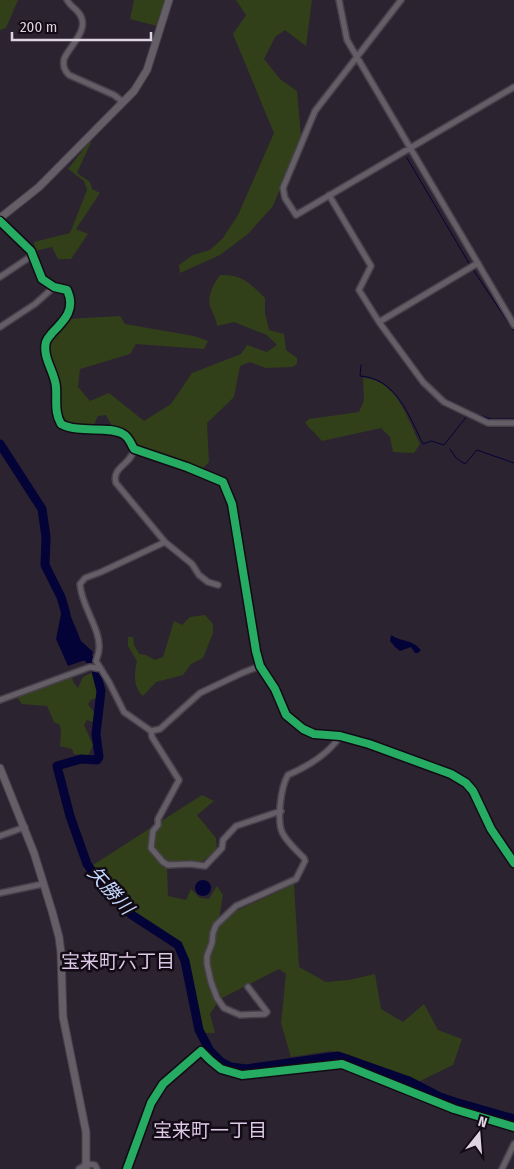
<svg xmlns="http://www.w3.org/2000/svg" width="514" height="1169" font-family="'Fira Sans Condensed','Noto Sans JP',sans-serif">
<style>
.green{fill:#314018}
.water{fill:#040337}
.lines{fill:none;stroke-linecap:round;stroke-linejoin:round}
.stream{stroke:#040337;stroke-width:1}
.river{stroke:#040337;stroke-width:9}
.street-casing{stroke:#48404b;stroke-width:8}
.secondary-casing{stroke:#48404b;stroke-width:9}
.street{stroke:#645e67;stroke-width:5}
.secondary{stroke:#645e67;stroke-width:7}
.cycleway-casing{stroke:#120b15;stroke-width:11}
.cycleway{stroke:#26ab63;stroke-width:8}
.labels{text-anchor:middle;stroke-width:5;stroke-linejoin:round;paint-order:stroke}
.water-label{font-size:19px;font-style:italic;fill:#c4d8fd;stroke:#120b15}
.neighbourhood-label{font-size:19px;fill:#ddc8e6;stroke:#120b15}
</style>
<rect width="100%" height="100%" fill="#2c2330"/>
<path class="green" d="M0 0H18L6 28 0 30Z
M134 0H167L157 26 130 19Z
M236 0H312L306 46 285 30 275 37 264 59 280 79 297 91 301 137 273 206 248 234 220 255 180 273 179 265 193 255 210 250 223 238 238 215 274 133 233 34 246 15Z
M90 141 91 142 77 173 90 182 92 189 100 193 76 229 88 234 71 259H58L52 247 35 251 34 242 70 233 87 190 84 181 68 169Z
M220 275C244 275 248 282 265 298V313L269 330 284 334 286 350 297 358V364L292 367 266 368 250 362 240 366 234 397 207 423 209 462 201 470 137 448 128 431 112 426 106 415 98 416 94 425 87 427 67 424 62 419 59 408V385L50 359V342L69 319 120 316 125 324 194 336 208 341 204 349 136 344 130 354 80 369 78 387 90 401 109 393 144 421 171 404 192 373 241 354 247 345 267 352 277 345 267 335 234 322 217 326C216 317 213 315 210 306 207 296 214 283 220 275Z
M363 378C397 380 407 418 420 444L414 453 393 452 390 437 381 428 322 441 305 423 309 419 359 412 364 400Z
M205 615 213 624V633L203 658 191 664 183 675 156 682 143 696C133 687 134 674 137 661L128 646V637H133L134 645 139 654 146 655 155 660 163 657 174 621 182 625 190 617Z
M97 670 106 694 91 700 88 704 94 712 93 722 87 720 84 725 93 745 88 756 74 754 72 749 60 746 61 731 60 725 54 722 47 706 22 704 17 697 20 695 72 676 73 682 78 688 83 677Z
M202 795 214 801 197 815 216 838 217 850 203 861H171L167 867 168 896 186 900 191 889 200 898 209 899 217 886 223 895 219 919 294 884 299 967 326 982 349 980 375 974 381 1009 403 1022 424 1004 438 1030 462 1039 453 1065 418 1082 347 1054 330 1051 291 1057 281 1023 286 974 279 969 220 999 210 1014 215 1033H203L179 941C145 920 112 901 93 865Z"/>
<path class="water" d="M65 602 81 641 93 652 91 658 68 666 56 639 63 604Z
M391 635C403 643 410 638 421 650L418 653H415L411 647 400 651 395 647 390 641Z
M195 888a8 8 0 1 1 16 0a8 8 0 1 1-16 0Z"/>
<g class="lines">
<path class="stream" d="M407 158 470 265
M472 268 514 331
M361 365 360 376C396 378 409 416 423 444L431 441 444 445 467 416
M470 412 491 419H514
M450 449 456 458 465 464 477 450 514 463"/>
<path class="river" d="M0 444 42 509 46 537 45 565 61 597 66 614
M82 648 88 658 94 663 101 691 96 734 99 757 97 760 81 759 57 766 70 816 87 864 101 884 132 915 178 945 185 961 199 1030 210 1051 221 1062 231 1067 246 1069 338 1056 409 1081 440 1097 455 1102 514 1119"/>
<defs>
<path id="street" d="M67 0C70 6 74 7 78 12 92 28 70 45 64 59 63 66 64 70 69 75L114 95 123 102
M339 0 347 40 514 325
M401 0 315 111 283 188 285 198 296 215 514 87
M329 195 371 266 359 290 379 322 423 382 444 402 488 423H514
M0 221 31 251 42 279 54 287 67 290C76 309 65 320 52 333 50 336 47 338 46 342 42 358 55 372 56 387 57 400 54 412 61 424 79 434 109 425 123 434 129 437 131 444 134 449L187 467 223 482 232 504 256 651 260 666 275 689 286 715 303 729 314 734 340 736 369 744 451 774 466 783 473 791 491 829 514 863
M0 277 33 255
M379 322 478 263
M0 327 35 304 54 287
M134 449C132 464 111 467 116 483L165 542 192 564 199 575 208 582 218 585
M165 542 101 572 85 578 80 584C81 606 101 629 99 649 99 653 97 657 96 661L109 682 124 712 151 731 152 737 179 780 158 819V825L153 831 151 848 163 862 168 865 190 864 205 866 222 848 223 840 236 826 281 811
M0 700 90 667 101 669
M151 731 160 729 200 693 242 673 260 666
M0 836 25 827
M0 893 43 884
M248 987 267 1012 265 1014 240 1015 224 1008 217 998 211 982 207 964V956L212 943 213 933 216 925 236 906 296 879 305 861 304 858C297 851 288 843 283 834 276 822 281 786 288 775 306 767 329 754 340 736
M79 1169 87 1164 95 1165 97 1169
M502 1169 514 1144"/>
<path id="secondary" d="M0 218 39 187 134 91 147 70 169 0
M0 768 34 853 52 911 59 937 61 953 63 1017 86 1132V1169"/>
</defs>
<use href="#street" class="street-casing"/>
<use href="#secondary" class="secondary-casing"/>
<use href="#street" class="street"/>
<use href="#secondary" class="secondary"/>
<defs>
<path id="cycleway" d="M0 221 31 251 42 279 54 287 67 290C76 309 65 320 52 333 50 336 47 338 46 342 42 358 55 372 56 387 57 400 54 412 61 424 79 434 109 425 123 434 129 437 131 444 134 449L187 467 223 482 232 504 256 651 260 666 275 689 286 715 303 729 314 734 340 736 369 744 451 774 466 783 473 791 491 829 514 863
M127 1169 151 1103 163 1084 201 1051 210 1060 221 1069 242 1075 342 1064 454 1109 514 1127"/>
</defs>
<use href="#cycleway" class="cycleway-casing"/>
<use href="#cycleway" class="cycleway"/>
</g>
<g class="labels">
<g class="water-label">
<text transform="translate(111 890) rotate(48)" y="7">矢勝川</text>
</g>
<g class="neighbourhood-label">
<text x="118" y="968">宝来町六丁目</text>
<text x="210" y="1137">宝来町一丁目</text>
</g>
</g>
<g transform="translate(479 1134) rotate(17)" stroke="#120b15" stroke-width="4" paint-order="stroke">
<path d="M0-4L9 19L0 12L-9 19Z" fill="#ded3e2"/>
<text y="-8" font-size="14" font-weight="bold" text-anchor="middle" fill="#ded3e2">N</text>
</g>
<path d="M12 32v8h139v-8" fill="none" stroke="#ded3e2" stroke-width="2.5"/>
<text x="20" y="32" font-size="15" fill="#ded3e2" stroke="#120b15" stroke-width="4" paint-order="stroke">200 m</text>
</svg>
